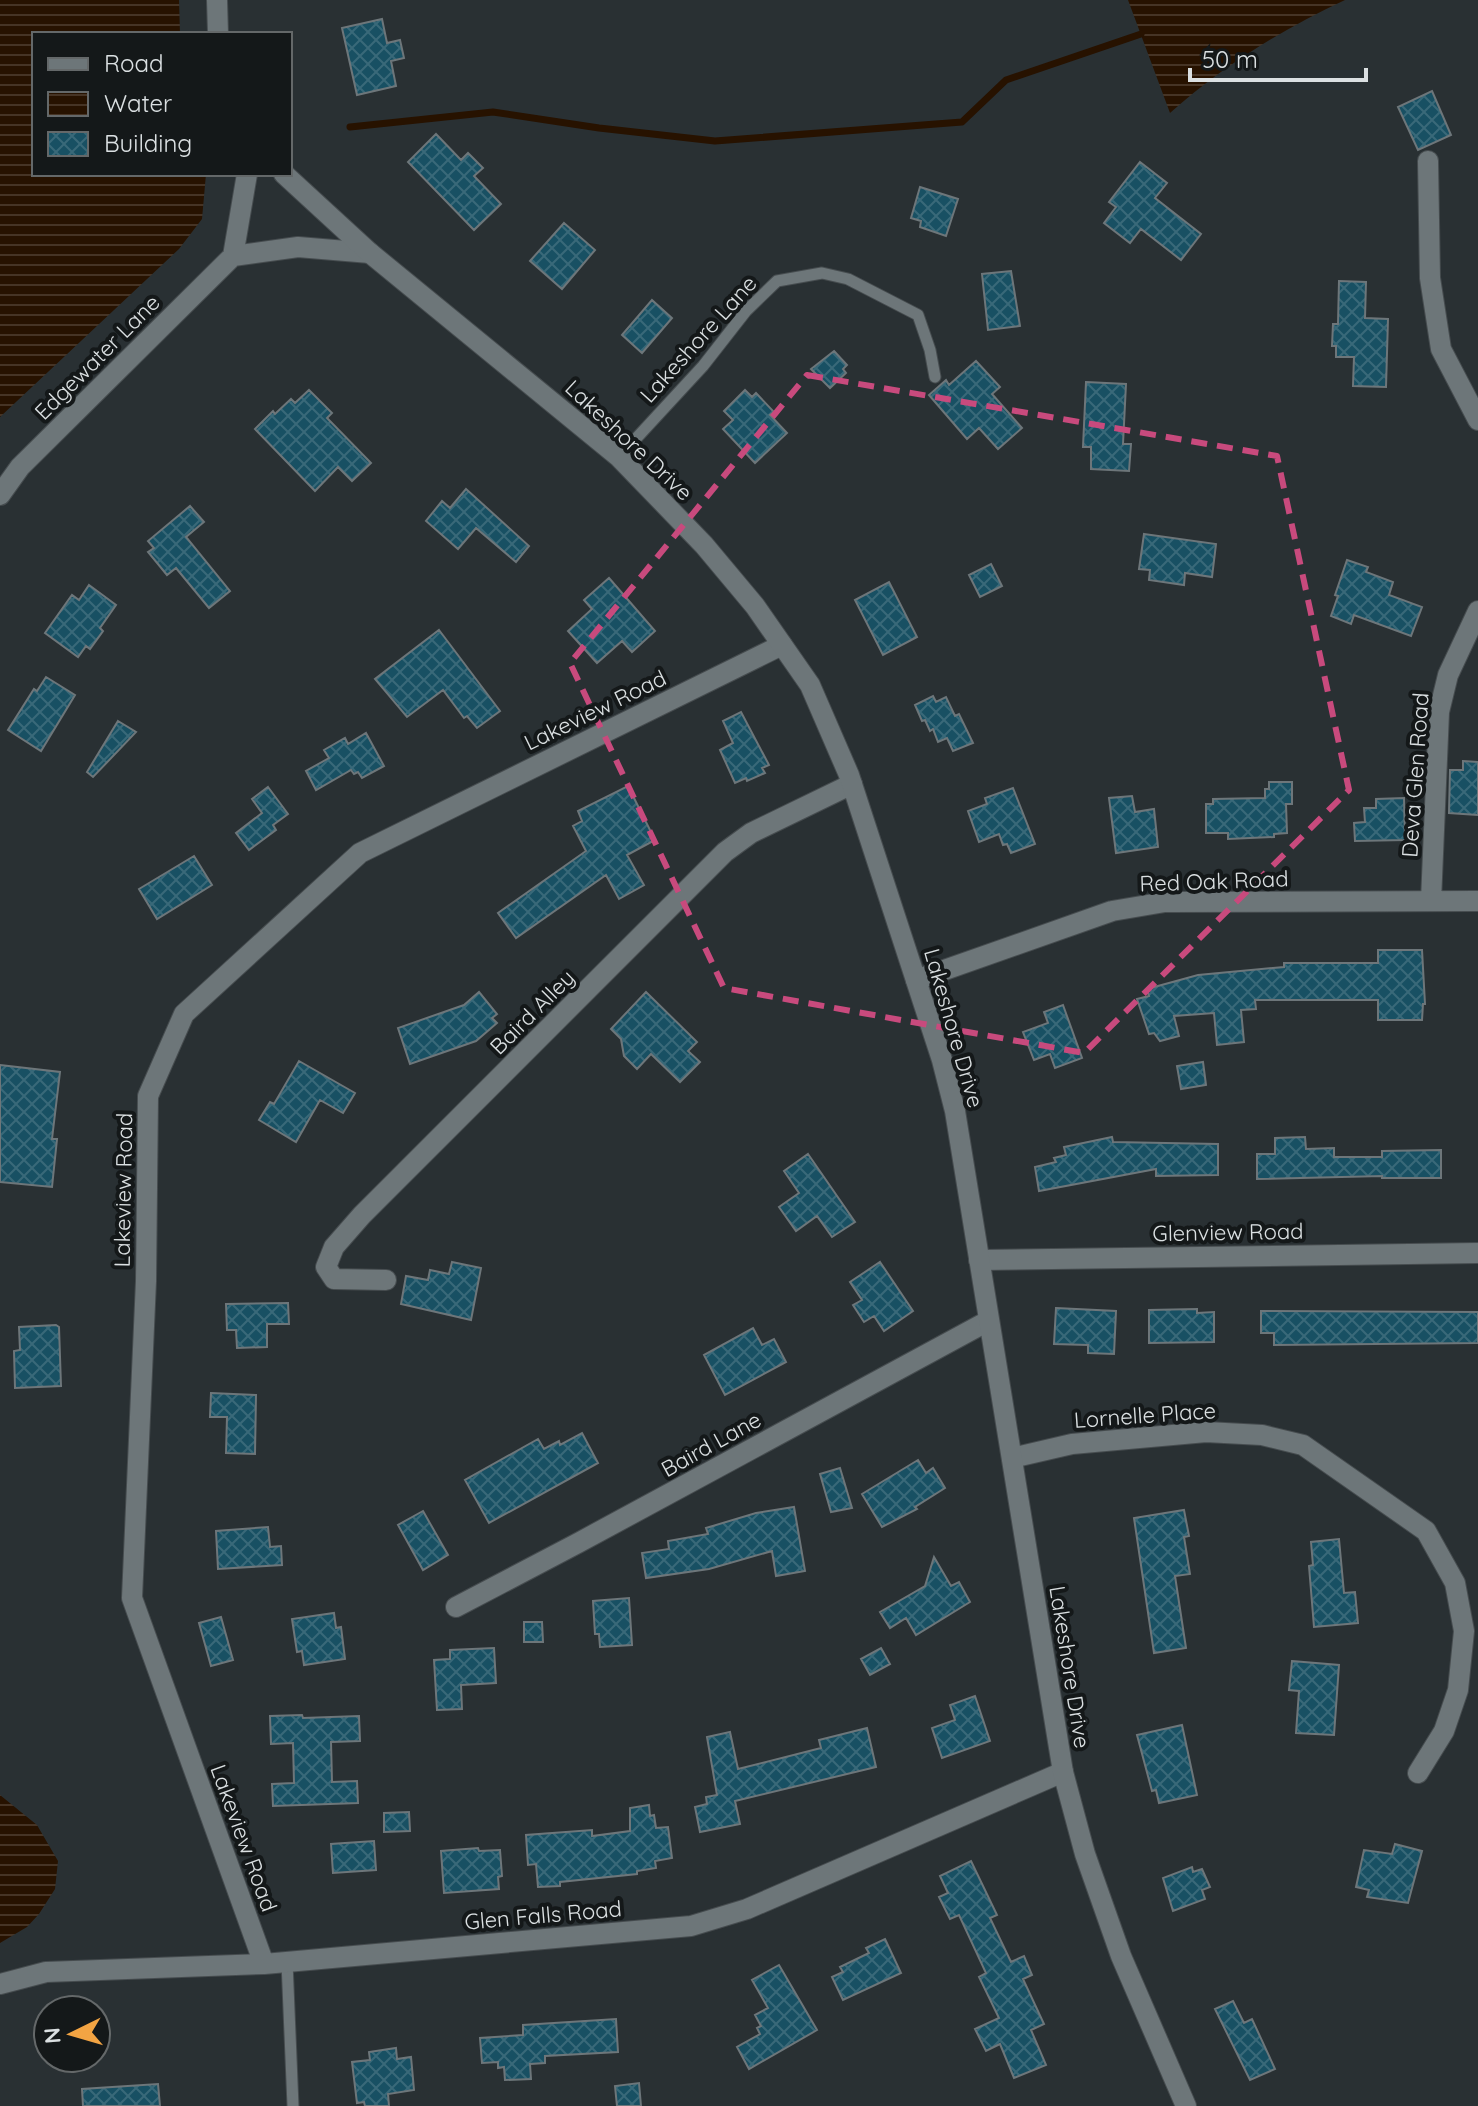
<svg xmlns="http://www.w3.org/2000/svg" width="1478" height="2106" font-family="Quicksand,sans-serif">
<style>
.water{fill:url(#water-rules)}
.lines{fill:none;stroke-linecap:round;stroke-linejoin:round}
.stream{stroke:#271200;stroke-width:7}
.building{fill:url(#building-cross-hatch);stroke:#6d767a;stroke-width:2}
.service-casing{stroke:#464c4f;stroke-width:13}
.minor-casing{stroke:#464c4f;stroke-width:22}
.tertiary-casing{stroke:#464c4f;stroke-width:22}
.service{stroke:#6d7679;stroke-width:11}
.minor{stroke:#6d7679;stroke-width:20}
.tertiary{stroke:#6d7679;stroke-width:20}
.marked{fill:none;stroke:#c84a7d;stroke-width:6;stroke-dasharray:16 10;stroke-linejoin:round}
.labels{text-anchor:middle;stroke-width:8;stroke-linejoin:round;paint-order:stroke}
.street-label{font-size:22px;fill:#dbe0e2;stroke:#141819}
</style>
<defs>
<pattern id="water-rules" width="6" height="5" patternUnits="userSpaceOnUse" patternTransform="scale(2)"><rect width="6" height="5" fill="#271200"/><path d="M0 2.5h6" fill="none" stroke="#463425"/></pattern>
<pattern id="building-cross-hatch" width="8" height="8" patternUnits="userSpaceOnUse" patternTransform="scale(2)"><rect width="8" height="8" fill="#185063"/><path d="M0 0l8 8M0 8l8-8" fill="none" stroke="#396979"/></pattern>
</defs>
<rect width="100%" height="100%" fill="#293033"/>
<path class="water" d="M0 0H179L180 34H34V174H206L202 219 179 249 0 417Z
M1128 0H1345C1281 30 1223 66 1170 113Z
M0 1795 37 1825 58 1861 55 1889 39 1914 27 1927 0 1943Z"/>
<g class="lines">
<path class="stream" d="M350 127 493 112 599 128 715 141 962 122 1006 80 1141 34"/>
</g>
<path class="building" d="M382 19 387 43 400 40 404 58 391 61 396 86 357 95 342 28Z
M1432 91 1451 135 1418 150 1398 107Z
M436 134 461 160 468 153 483 168 474 176 501 204 474 230 408 162Z
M1140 162 1167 183 1155 198 1201 234 1181 260 1141 229 1130 243 1104 223 1116 207 1109 202Z
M920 187 958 199 946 236 920 227 921 221 911 218Z
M564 223 595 250 562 289 530 261Z
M1011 271 1020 326 988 330 982 274Z
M1339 281 1366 282 1365 318 1388 319 1386 387 1353 386 1354 357H1336V346H1332L1333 324H1338Z
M652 300 672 318 642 353 622 335Z
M834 351 847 365 843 369 846 373 830 388 811 369Z
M976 361 1000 387 992 394 1022 428 998 449 979 428 967 439 929 395 946 380 949 385Z
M1086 382 1126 384 1123 444H1131L1129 471 1091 469V447H1083Z
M309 390 332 413 327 418 371 463 352 481 338 467 315 491 255 429 273 411 275 414 291 399 295 403Z
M745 390 752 397 756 393 774 412 770 415 787 433 755 463 723 429 733 420 724 411Z
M466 489 529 546 516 562 476 528 458 549 426 521 442 501 450 508Z
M190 506 204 522 186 537 230 591 209 608 176 568 167 575 148 552 154 548 148 541Z
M1144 534 1216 544 1212 577 1185 573 1184 585 1149 580 1150 570 1139 569Z
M1347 560 1368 567 1366 572 1393 582 1389 595 1422 607 1411 636 1354 615 1351 624 1331 616 1338 596 1335 595Z
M991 564 1002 586 980 597 969 575Z
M609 578 655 631 632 652 622 641 597 663 568 631 592 609 584 600Z
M889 582 917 637 883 655 855 600Z
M89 585 116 605 100 628 103 631 90 649 86 646 78 657 45 633 72 595 79 600Z
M439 630 500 711 477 728 467 716 464 718 443 690 407 717 375 679Z
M46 677 75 695 41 751 8 730 34 689 37 691Z
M933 696 936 702 946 697 955 716 959 714 973 743 953 751 947 738 938 742 933 729 930 731 925 720 922 721 915 705Z
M741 712 769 765 762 768 765 773 747 781 746 778 735 783 720 750 733 743 723 721Z
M118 721 136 732 93 777 87 772Z
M366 733 384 766 362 778 358 772 354 774 351 770 316 790 306 771 329 758 324 750 345 738 348 744Z
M1463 761 1478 762V815L1449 813 1450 770H1463Z
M1269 782H1292V804H1286L1287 833 1274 834V837L1228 839V833H1206V804H1213V799L1265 798V789H1269Z
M628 786 655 840 627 855 644 885 619 899 606 875 516 938 498 913 586 851 573 826 582 821 578 811Z
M268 787 288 814 273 825 276 830 249 850 236 833 262 813 252 799Z
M1013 788 1035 844 1011 853 1007 844 1003 845 999 834 979 842 968 811 987 804 985 798Z
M1132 796 1135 812 1154 809 1158 847 1116 853 1109 798Z
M1404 798 1405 840 1355 841 1354 823 1365 822 1364 808H1376V799Z
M194 856 212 885 157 919 139 889Z
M1378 950H1422L1425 1004H1423L1422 1020H1378V1000H1255L1256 1009 1241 1010 1244 1042 1217 1045 1214 1013 1174 1016 1179 1036 1160 1041 1154 1033 1149 1034 1137 999 1149 996 1147 989 1198 975 1284 967V963H1378Z
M479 992 497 1014 492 1018 497 1023 476 1041 410 1064 398 1028 464 1005Z
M646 992 697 1042 688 1051 700 1062 680 1082 651 1054 637 1069 624 1056 621 1039 611 1029Z
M1063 1005 1082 1058 1055 1068 1050 1054 1034 1060 1023 1032 1048 1023 1044 1012Z
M299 1061 355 1093 343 1113 320 1100 296 1142 259 1120 270 1102 274 1104Z
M1203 1062 1206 1085 1181 1089 1177 1066Z
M0 1065 60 1072 52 1139H57L52 1187 0 1182Z
M1112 1137 1113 1142 1218 1144V1175L1156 1176V1169L1039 1191 1035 1167 1056 1162 1054 1158 1066 1155 1064 1147Z
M1305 1137 1306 1149 1334 1148V1157H1382V1151L1441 1150V1178H1382V1176L1257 1179V1154H1275V1138Z
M808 1154 855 1222 832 1237 817 1216 796 1231 779 1207 799 1193 784 1171Z
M452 1262 481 1268 471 1320 401 1304 406 1276 428 1280 430 1270 449 1274Z
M880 1262 913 1311 884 1331 874 1316 864 1322 853 1305 862 1300 850 1282Z
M288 1303 289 1324H267V1347L237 1348 236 1330H227L226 1304Z
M1056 1308 1116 1311 1114 1354 1088 1353V1345L1054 1344Z
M1197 1309V1313L1214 1312V1342L1149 1343V1310Z
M1261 1311 1478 1312V1343L1274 1345V1333H1261Z
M56 1325 59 1327 61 1386 15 1388 14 1351 20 1350 19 1327Z
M753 1328 762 1345 774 1339 786 1362 725 1395 704 1355Z
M211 1393 256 1395 255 1454 226 1453 227 1417H210Z
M582 1433 598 1463 489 1523 465 1480 538 1439 544 1449 559 1441 560 1445Z
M918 1460 926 1473 933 1468 945 1488 915 1507 917 1509 882 1527 862 1494Z
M840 1468 852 1508 831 1512 820 1474Z
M794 1507 805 1571 776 1576 772 1551 709 1569 646 1578 642 1553 669 1549 668 1541 708 1534 706 1528 756 1513Z
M1184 1510 1189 1536 1184 1537 1190 1574 1175 1576 1186 1648 1154 1653 1134 1518Z
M423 1511 448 1555 423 1570 398 1525Z
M268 1527 270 1547 281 1546 282 1565 218 1569 216 1531Z
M1339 1539 1344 1593 1355 1592 1358 1623 1314 1627 1309 1566 1313 1565 1311 1542Z
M934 1557 951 1586 959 1582 970 1602 916 1635 906 1618 890 1628 880 1612 925 1586Z
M629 1598 632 1645 600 1647 599 1634H595L593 1601Z
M334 1613 336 1628 341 1627 345 1659 304 1665 302 1651 297 1652 292 1619Z
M221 1617 233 1660 211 1666 199 1623Z
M524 1622H542L543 1642H524Z
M494 1648 496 1683 461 1685 462 1709 437 1710 434 1660 450 1659V1650Z
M881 1648 890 1664 870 1675 861 1659Z
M1292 1661 1339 1665 1334 1735 1296 1733 1299 1691 1289 1690Z
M975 1696 990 1741 942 1758 932 1728 955 1720 950 1705Z
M302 1715 303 1718 359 1716 360 1741 331 1742 332 1782 357 1781 358 1803 273 1806 272 1784 294 1783 293 1743 271 1744 270 1716Z
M1182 1725 1197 1795 1159 1803 1156 1790 1152 1791 1137 1735Z
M867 1728 876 1767 735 1801 740 1824 700 1832 695 1807 707 1804 706 1797 717 1795 707 1737 730 1732 738 1769 821 1748 819 1740Z
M649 1805 650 1816 654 1815 656 1828 668 1827 672 1858 655 1861 656 1868 637 1871V1874L560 1882V1886L538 1887 536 1864 528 1865 526 1835 592 1830V1836L630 1831V1808Z
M409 1812 410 1831 384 1832V1813Z
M374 1841 376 1870 333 1873 331 1844Z
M1395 1844 1422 1851 1408 1903 1367 1897 1369 1890 1356 1887 1364 1850 1392 1854Z
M478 1848 479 1851 500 1850 502 1876 498 1877 499 1889 444 1893 441 1851Z
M971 1861 997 1915 990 1918 1011 1962 1024 1956 1032 1975 1023 1979 1044 2024 1031 2030 1046 2065 1014 2078 1000 2044 986 2051 975 2029 999 2018 979 1977 986 1973 959 1915 950 1919 939 1897 948 1893 940 1876Z
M1192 1867 1193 1872 1202 1869 1210 1887 1202 1890 1205 1899 1173 1911 1163 1878Z
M885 1939 901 1973 843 2000 832 1977 843 1972 840 1967 869 1953 866 1948Z
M779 1965 817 2030 749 2069 737 2047 760 2034 757 2028 761 2026 755 2015 768 2008 752 1980Z
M1233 2001 1244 2023 1252 2019 1275 2069 1250 2080 1215 2009Z
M616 2019 618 2052 545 2056V2063L530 2064 531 2079 505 2080 504 2067 498 2068V2062L482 2063 480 2038 523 2035V2025Z
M396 2048 397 2059 411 2057 414 2090 388 2094 389 2106H365L364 2102 357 2103 352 2062 370 2060 369 2052Z
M639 2083 641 2106H617L615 2086Z
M158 2084 160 2106H83L82 2089Z"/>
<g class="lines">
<defs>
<path id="service" d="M619 457 703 366 746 311 777 281 822 273 848 279 918 315 930 350 935 377
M287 1962 293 2106"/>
<path id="minor" d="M1428 161 1430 278 1441 349 1478 420
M247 174 233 256 298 247 370 253
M0 495 20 467 233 256
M1431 901 1439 712 1448 675 1478 611
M916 980 1112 911 1165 902 1478 901
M979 1260 1478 1253
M386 1280 334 1279 326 1267 334 1247 362 1215 725 852 751 833 852 784
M1012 1458 1072 1444 1206 1432 1262 1435 1303 1445 1426 1531 1455 1583 1464 1631 1458 1690 1444 1731 1418 1773
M456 1607 578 1543 988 1321
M264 1964 132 1598 146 1281 148 1096 184 1014 360 853 782 645
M0 1984 46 1972 264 1964 691 1926 747 1909 1063 1772"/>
<path id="tertiary" d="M217 0 218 34
M284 174 370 253 619 457 704 545 755 606 810 685 849 775 942 1060 955 1111 1063 1772 1085 1854 1121 1956 1186 2106"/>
</defs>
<use href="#service" class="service-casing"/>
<use href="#minor" class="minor-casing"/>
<use href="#tertiary" class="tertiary-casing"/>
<use href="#service" class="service"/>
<use href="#minor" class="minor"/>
<use href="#tertiary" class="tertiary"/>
</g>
<path class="marked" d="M807 375 1277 456 1349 790 1084 1053 724 988 570 663Z"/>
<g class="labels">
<g class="street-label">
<text transform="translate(698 339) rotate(-48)" y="8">Lakeshore Lane</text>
<text transform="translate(97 357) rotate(-45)" y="8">Edgewater Lane</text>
<text transform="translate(629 440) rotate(43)" y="8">Lakeshore Drive</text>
<text transform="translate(595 710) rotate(-26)" y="8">Lakeview Road</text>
<text transform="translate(1415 775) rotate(-86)" y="8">Deva Glen Road</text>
<text transform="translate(1214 881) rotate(-2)" y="8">Red Oak Road</text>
<text transform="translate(532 1012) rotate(-45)" y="8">Baird Alley</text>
<text transform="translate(954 1028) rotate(74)" y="8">Lakeshore Drive</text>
<text transform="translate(123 1190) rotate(-89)" y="8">Lakeview Road</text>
<text transform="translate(1228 1232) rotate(-1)" y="8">Glenview Road</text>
<text transform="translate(1145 1415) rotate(-4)" y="8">Lornelle Place</text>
<text transform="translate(711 1444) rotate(-29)" y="8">Baird Lane</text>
<text transform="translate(1070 1667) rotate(81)" y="8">Lakeshore Drive</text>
<text transform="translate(244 1838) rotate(70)" y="8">Lakeview Road</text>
<text transform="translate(543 1915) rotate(-5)" y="8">Glen Falls Road</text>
</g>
</g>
<rect x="32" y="32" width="260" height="144" fill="#141819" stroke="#646869" stroke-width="2"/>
<rect x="48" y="58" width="40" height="12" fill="#6d7679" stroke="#646869" stroke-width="2"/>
<text x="104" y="72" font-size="24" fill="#dbe0e2">Road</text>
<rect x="48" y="92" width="40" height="24" fill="url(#water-rules)" stroke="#646869" stroke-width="2"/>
<text x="104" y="112" font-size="24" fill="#dbe0e2">Water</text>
<rect x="48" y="132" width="40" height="24" fill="url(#building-cross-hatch)" stroke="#646869" stroke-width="2"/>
<text x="104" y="152" font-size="24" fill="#dbe0e2">Building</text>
<g transform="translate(72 2034) rotate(265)"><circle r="38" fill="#141819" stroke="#646869" stroke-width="2"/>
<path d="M0-6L14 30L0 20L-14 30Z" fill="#f3a443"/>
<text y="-12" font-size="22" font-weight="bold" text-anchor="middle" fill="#dbe0e2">N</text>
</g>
<path d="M1190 68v12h176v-12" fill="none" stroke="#dbe0e2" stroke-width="4"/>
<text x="1202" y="68" font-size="24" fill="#dbe0e2" stroke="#141819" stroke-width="6" paint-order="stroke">50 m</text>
</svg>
